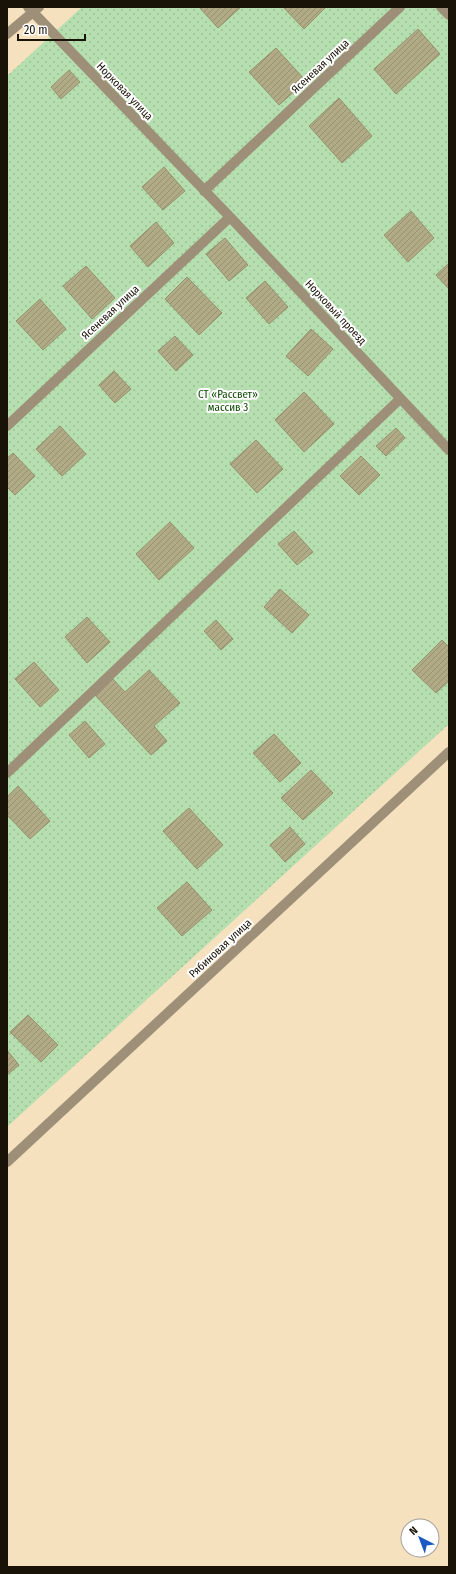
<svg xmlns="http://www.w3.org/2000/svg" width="456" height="1574" font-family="'Fira Sans Condensed',sans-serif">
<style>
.garden{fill:url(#garden-dots)}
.building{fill:url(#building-hatch);stroke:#96916d}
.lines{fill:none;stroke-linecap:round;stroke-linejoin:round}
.minor{stroke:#9e9078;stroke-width:10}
.labels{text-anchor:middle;stroke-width:4;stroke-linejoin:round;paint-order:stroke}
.street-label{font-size:11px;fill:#191206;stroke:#fff}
.park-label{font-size:11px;fill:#0c4901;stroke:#fff}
</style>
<defs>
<pattern id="garden-dots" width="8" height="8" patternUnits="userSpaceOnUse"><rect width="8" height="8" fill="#b6dfb0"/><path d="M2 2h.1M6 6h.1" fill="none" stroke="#9cbe96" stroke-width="1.8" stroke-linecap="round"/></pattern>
<pattern id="building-hatch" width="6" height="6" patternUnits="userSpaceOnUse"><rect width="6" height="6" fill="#b0ab86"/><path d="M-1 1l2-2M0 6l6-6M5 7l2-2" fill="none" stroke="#979272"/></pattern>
</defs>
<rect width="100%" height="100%" fill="#f5e1be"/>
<path class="garden" d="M82 7H449V724L7 1127V76Z"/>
<path class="building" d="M199 7H241L218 28Z
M283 7H326L304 29Z
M418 29 440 54 396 94 374 69Z
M276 48 306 81 279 105 249 72Z
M69 70 80 82 61 99 51 87Z
M339 98 372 136 342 163 309 126Z
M164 167 185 191 163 210 142 187Z
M411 211 434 238 408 262 384 235Z
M156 222 174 243 148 267 130 246Z
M225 238 248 265 229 281 206 254Z
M449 263V289L436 275Z
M86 266 115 298 92 319 63 286Z
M187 277 222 313 199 335 165 299Z
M265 281 288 307 269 324 246 298Z
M40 299 66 329 43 350 16 321Z
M311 329 333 349 308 376 286 356Z
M175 336 193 355 176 371 158 351Z
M114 371 131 389 115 403 99 385Z
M304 392 334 424 304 452 275 420Z
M60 426 86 454 62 476 36 449Z
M396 428 405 438 386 456 376 446Z
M256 440 283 469 257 493 230 464Z
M13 453 35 476 15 495 7 487V458Z
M361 456 380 475 359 495 340 476Z
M170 522 194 548 159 580 136 554Z
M294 531 313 552 297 565 278 544Z
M280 589 309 615 292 633 264 607Z
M87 617 110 642 87 663 65 637Z
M216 620 233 639 221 650 204 631Z
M442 640 449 647V681L436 693 412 670Z
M34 662 59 690 40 707 15 679Z
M149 670 180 703 154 726 167 741 151 755 94 694 112 678 125 692Z
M85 721 105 744 89 758 69 735Z
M274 734 301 763 280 782 253 753Z
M311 770 333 793 303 820 281 798Z
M18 786 50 821 30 839 7 815V797Z
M189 808 223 845 197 869 163 831Z
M290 827 305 844 285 862 270 845Z
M187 882 212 910 182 936 157 908Z
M28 1015 58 1045 41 1062 10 1032Z
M7 1050 19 1065 7 1075Z"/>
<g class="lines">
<path class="minor" d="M28 7 230 217 449 450
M441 7 449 15
M7 34 39 7
M204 191 400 7
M7 426 230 217
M7 773 400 399
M7 1162 449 752"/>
</g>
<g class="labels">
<g class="street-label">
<text transform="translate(320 66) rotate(-43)" y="4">Ясеневая улица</text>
<text transform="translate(125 91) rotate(46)" y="4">Норковая улица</text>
<text transform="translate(110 312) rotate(-43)" y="4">Ясеневая улица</text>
<text transform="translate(336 312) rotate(47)" y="4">Норковый проезд</text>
<text transform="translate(220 948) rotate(-43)" y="4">Рябиновая улица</text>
</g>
<g class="park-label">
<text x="228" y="398">СТ «Рассвет»<tspan x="228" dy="13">массив 3</tspan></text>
</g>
</g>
<rect width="456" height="1574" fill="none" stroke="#191206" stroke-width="16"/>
<g transform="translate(420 1538) rotate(318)"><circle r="19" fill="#ffffff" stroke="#a3a09b"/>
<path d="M0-3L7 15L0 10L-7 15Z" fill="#1b58c4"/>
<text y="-6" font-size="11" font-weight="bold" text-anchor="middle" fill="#191206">N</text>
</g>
<path d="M18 34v6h67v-6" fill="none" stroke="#191206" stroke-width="2"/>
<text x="24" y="34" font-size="12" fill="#191206" stroke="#ffffff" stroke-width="3" paint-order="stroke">20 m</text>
</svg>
